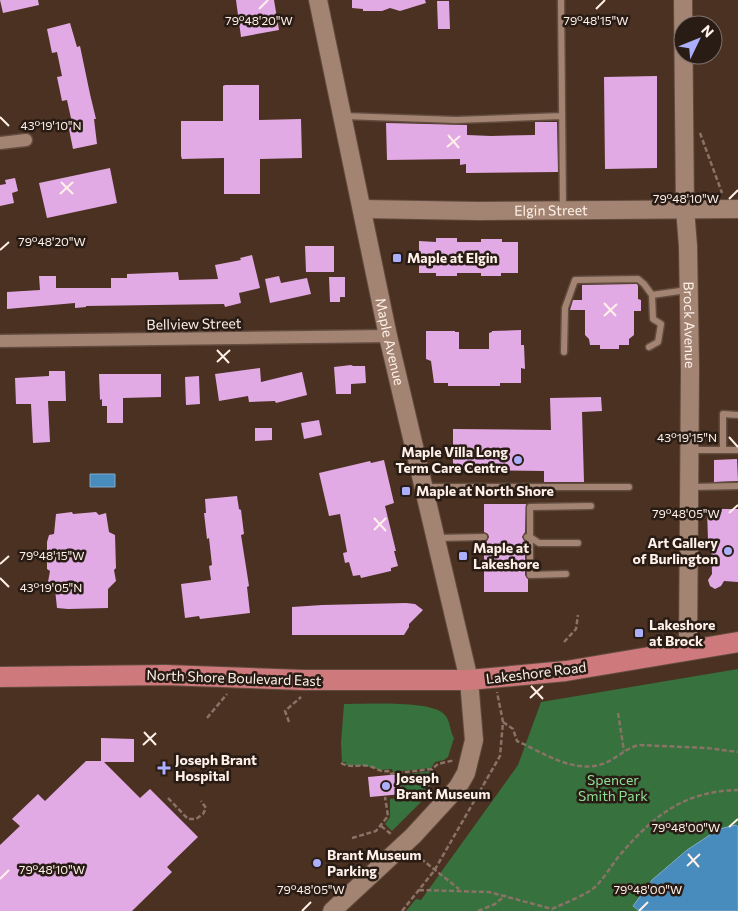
<svg xmlns="http://www.w3.org/2000/svg" width="738" height="911" font-family="Commissioner,sans-serif">
<style>
.green{fill:#37713e}
.water{fill:#488cbd;stroke:#7faaca}
.building{fill:#e2aae5}
.lines{fill:none;stroke-linecap:round;stroke-linejoin:round}
.lane-casing{stroke:#624c3f;stroke-width:9}
.street-casing{stroke:#624c3f;stroke-width:15}
.secondary-casing{stroke:#624c3f;stroke-width:20}
.primary-casing{stroke:#624c3f;stroke-width:22}
.path{stroke:#897366;stroke-width:2.5;stroke-dasharray:5 2.5;stroke-linecap:butt}
.lane{stroke:#a38472;stroke-width:6}
.street{stroke:#a38472;stroke-width:12}
.secondary{stroke:#a38472;stroke-width:18}
.primary{stroke:#ce797b;stroke-width:20}
.ticks{fill:none;stroke:#fff1e9;stroke-width:2}
.poi-dot{fill:#acaffb;stroke:#281c15;stroke-width:2}
.labels{text-anchor:middle;stroke-width:5;stroke-linejoin:round;paint-order:stroke}
.street-label{font-size:14px;fill:#fff1e9;stroke:#281c15}
.poi-label{font-size:14px;font-weight:bold;fill:#fff1e9;stroke:#281c15;text-anchor:start}
.park-label{font-size:14px;fill:#8ddf95;stroke:#281c15}
.ticks-label{font-size:12px;text-anchor:middle;fill:#fff1e9;stroke:#281c15;stroke-width:5;stroke-linejoin:round;paint-order:stroke}
</style>
<rect width="100%" height="100%" fill="#4b3121"/>
<path class="green" d="M738 669V827L736 825 633 906 639 911H406L416 899 421 900 518 765 541 702Z
M344 704C365 704 431 700 444 714 451 721 449 730 454 738L448 757 444 760 435 762 431 768 393 772 392 769 380 770 366 766 346 765V762H342L341 743Z
M430 771V778L426 787 427 796 392 831 385 824 390 817V799L403 798 401 775Z"/>
<path class="water" d="M90 474H115V487H90Z
M736 825 738 827V911H639L633 906 652 880 687 850 719 829Z"/>
<path class="building" d="M0 0H38L39 5 3 13Z
M236 0H274L279 30 241 37Z
M352 0H425L426 3 400 11 390 8 382 11H363V9L352 8Z
M437 1H449L450 29H438Z
M70 23 77 47 80 46 90 94 96 119H94L97 144 73 149 68 124 72 123 67 100 62 101 57 77 62 76 57 52 52 53 47 29Z
M657 76V168L605 169 604 77Z
M225 85H259V120L301 119 302 158 260 159V194H224V158L182 159 181 156V121H223V86Z
M535 122H557L558 172 466 173V164L460 165V159L387 160 386 123 467 125V135L491 136 535 135Z
M110 168 117 203 47 218 39 183Z
M15 178 18 191 12 193 14 203 0 206V185L6 184 5 180Z
M436 238H457V242H481V239H502V242H518V273H501V276H481V273H457V276H436V273H419V241L436 242Z
M305 246H334V272H306Z
M252 255 260 288 239 293 241 303 225 307 224 304 86 306V307L75 308V303L7 309V292L40 290 39 276H56V288H111V278H127V274L178 272 179 280 218 279 215 265 241 260 240 258Z
M279 276 281 283 307 278 311 294 270 303 265 279Z
M329 277H345V297H340V302H330Z
M637 284 638 286V299L641 300V311H634V335L629 339V345H619V349H600V345H590L589 339 585 335V310H570L573 300H582V285Z
M521 330V345H524L525 369 521 368V383H500V386H448V383H434L431 361 426 359V331H455V332H459V349H489V333L492 332V331Z
M351 365 353 366H365L366 383 351 384V394H336L334 367Z
M260 368 261 382 302 372 307 395 276 403 275 401 249 402 248 396 219 401 215 374Z
M49 371H65L66 401H48L50 442 33 443 31 404H16L15 378 49 376Z
M99 374H161V397L123 398V423H107V406H102V399L100 400Z
M199 376 200 404 186 405 185 377Z
M601 397 602 411 582 412 584 482H544V471L453 470V429L551 430 550 398Z
M319 420 322 435 304 439 301 423Z
M255 428H272V440L255 441Z
M737 459 738 481 714 482V460Z
M384 460 394 503 385 506 396 551H394L398 566 391 568V571L361 578 360 575 353 576 349 562 345 563 343 553 347 552 340 514 329 516 319 473 370 461 371 463Z
M237 496 239 509 241 510 244 534 241 535 249 586 247 587 250 613 200 619 199 616 185 618 181 584 211 580 209 566 212 565 209 538 207 539 204 513H206L205 499Z
M484 504H526L525 532 522 537 525 542V575L528 579V592H484V542L487 541 489 537 488 534 484 532Z
M707 509H738V582L724 581 721 586 715 589 710 586 708 580 712 574 711 540H708Z
M72 512 73 514 96 512 99 515 106 513 109 532 115 535 116 568 114 570 116 581 108 589V608L68 609 57 608 55 589 48 582 50 571 47 569V542L49 535 54 534 56 514Z
M406 603 415 604 423 610 409 624V627L404 635H292V607L322 605Z
M101 738 134 739V762H104L140 798 150 789 198 837 167 867 172 872 132 911H0V845L20 826 12 819 38 794 45 801 86 761H101Z
M400 774 402 794 370 797 368 777Z"/>
<g class="lines">
<defs>
<path id="lane" d="M561 0 563 209
M344 116 456 120 562 116
M649 347 658 342 661 324 653 319 652 295 687 290
M564 352 565 308 575 280 638 279 644 284 652 295
M738 415 723 414V450H738
M692 450H723
M425 487H629
M691 487 738 486
M527 537H530V507L591 506
M530 537V575L566 574
M530 537 539 543H578
M437 538 484 537"/>
<path id="street" d="M0 143 26 140
M0 341 388 336"/>
<g id="secondary">
<path id="s1" d="M318 0 388 336 469 680 474 740 466 773 458 787 413 836 332 911"/>
<path id="s2" d="M683 0 685 209 688 246 690 368 688 650"/>
<path id="s3" d="M362 209 478 211 738 209"/>
</g>
<path id="primary" d="M0 677 165 675 303 680H469L566 671 738 642"/>
</defs>
<use href="#lane" class="lane-casing"/>
<use href="#street" class="street-casing"/>
<use href="#secondary" class="secondary-casing"/>
<use href="#primary" class="primary-casing"/>
<path class="path" d="M700 133 722 193
M564 642 576 629 578 615
M618 713 624 751
M207 718 227 694
M289 722 285 711 301 697
M503 722 513 729 517 741C544 753 575 775 605 763 617 758 626 748 639 745L707 748 738 752
M341 763C352 769 358 764 369 766 377 768 379 772 388 771L389 774 432 769 438 764 455 760
M432 793 428 786 431 779 432 769
M168 798 188 819H196L203 814 206 808 201 801
M381 826 391 834
M352 838 376 831 388 816 385 797
M415 854 459 889
M419 890 489 892 552 909C562 904 589 894 596 886 605 877 611 866 619 856 653 816 684 791 738 790
M402 911 434 871 500 756 503 722 497 692
M478 911 495 904 506 895"/>
<use href="#lane" class="lane"/>
<use href="#street" class="street"/>
<use href="#secondary" class="secondary"/>
<use href="#primary" class="primary"/>
</g>
<path class="ticks" d="M259 9 268 0M596 9 605 0M0 117 9 126M448 135 459 148M447 147 460 136M61 182 73 194M60 194 73 182M729 199 738 190M0 250 9 242M604 303 616 316M604 316 617 304M217 350 229 363M217 362 230 350M729 437 738 447M729 513 738 505M374 518 386 531M374 530 386 518M0 564 9 556M0 578 9 587M531 686 543 699M530 698 543 686M144 732 156 745M143 745 156 733M729 827 738 819M688 854 699 867M687 866 700 854M0 879 9 870M302 911 311 902M639 911 648 902"/>
<g class="poi-dot">
<rect x="392" y="253" width="10" height="10" rx="2.5"/>
<circle cx="518" cy="460" r="5"/>
<rect x="401" y="486" width="10" height="10" rx="2.5"/>
<circle cx="728" cy="551" r="5"/>
<rect x="458" y="551" width="10" height="10" rx="2.5"/>
<rect x="634" y="628" width="10" height="10" rx="2.5"/>
<path d="M161.5 760.5h5v5h5v5h-5v5h-5v-5h-5v-5h5z"/>
<circle cx="386" cy="786" r="5"/>
<circle cx="317" cy="863" r="5"/>
</g>
<g class="labels">
<g class="street-label">
<text dy="5" stroke="none"><textPath href="#s3" startOffset="189">Elgin Street</textPath></text>
<text transform="translate(194 324) rotate(-1)" y="5">Bellview Street</text>
<text dy="5" stroke="none"><textPath href="#s2" startOffset="325">Brock Avenue</textPath></text>
<text dy="5" stroke="none"><textPath href="#s1" startOffset="349">Maple Avenue</textPath></text>
<text transform="translate(536 673) rotate(-7)" y="5">Lakeshore Road</text>
<text transform="translate(234 678) rotate(2)" y="5">North Shore Boulevard East</text>
</g>
<g class="poi-label">
<text x="407" y="263">Maple at Elgin</text>
<text x="508" y="457" text-anchor="end">Maple Villa Long<tspan x="508" dy="16">Term Care Centre</tspan></text>
<text x="416" y="496">Maple at North Shore</text>
<text x="718" y="548" text-anchor="end">Art Gallery<tspan x="718" dy="16">of Burlington</tspan></text>
<text x="473" y="553">Maple at<tspan x="473" dy="16">Lakeshore</tspan></text>
<text x="649" y="630">Lakeshore<tspan x="649" dy="16">at Brock</tspan></text>
<text x="175" y="765">Joseph Brant<tspan x="175" dy="16">Hospital</tspan></text>
<text x="396" y="783">Joseph<tspan x="396" dy="16">Brant Museum</tspan></text>
<text x="327" y="860">Brant Museum<tspan x="327" dy="16">Parking</tspan></text>
</g>
<g class="park-label">
<text x="613" y="785">Spencer<tspan x="613" dy="16">Smith Park</tspan></text>
</g>
</g>
<g class="ticks-label">
<text x="259" y="25">79°48'20"W</text>
<text x="596" y="25">79°48'15"W</text>
<text x="51" y="130">43°19'10"N</text>
<text x="686" y="203">79°48'10"W</text>
<text x="52" y="246">79°48'20"W</text>
<text x="687" y="442">43°19'15"N</text>
<text x="686" y="518">79°48'05"W</text>
<text x="52" y="560">79°48'15"W</text>
<text x="51" y="592">43°19'05"N</text>
<text x="686" y="832">79°48'00"W</text>
<text x="52" y="874">79°48'10"W</text>
<text x="311" y="894">79°48'05"W</text>
<text x="648" y="894">79°48'00"W</text>
</g>
<g transform="translate(698 40) rotate(47)"><circle r="24" fill="#281c15" stroke="#7e716a"/>
<path d="M0-4L9 19L0 12L-9 19Z" fill="#acaffb"/>
<text y="-8" font-size="14" font-weight="bold" text-anchor="middle" fill="#fff1e9">N</text>
</g>
</svg>
